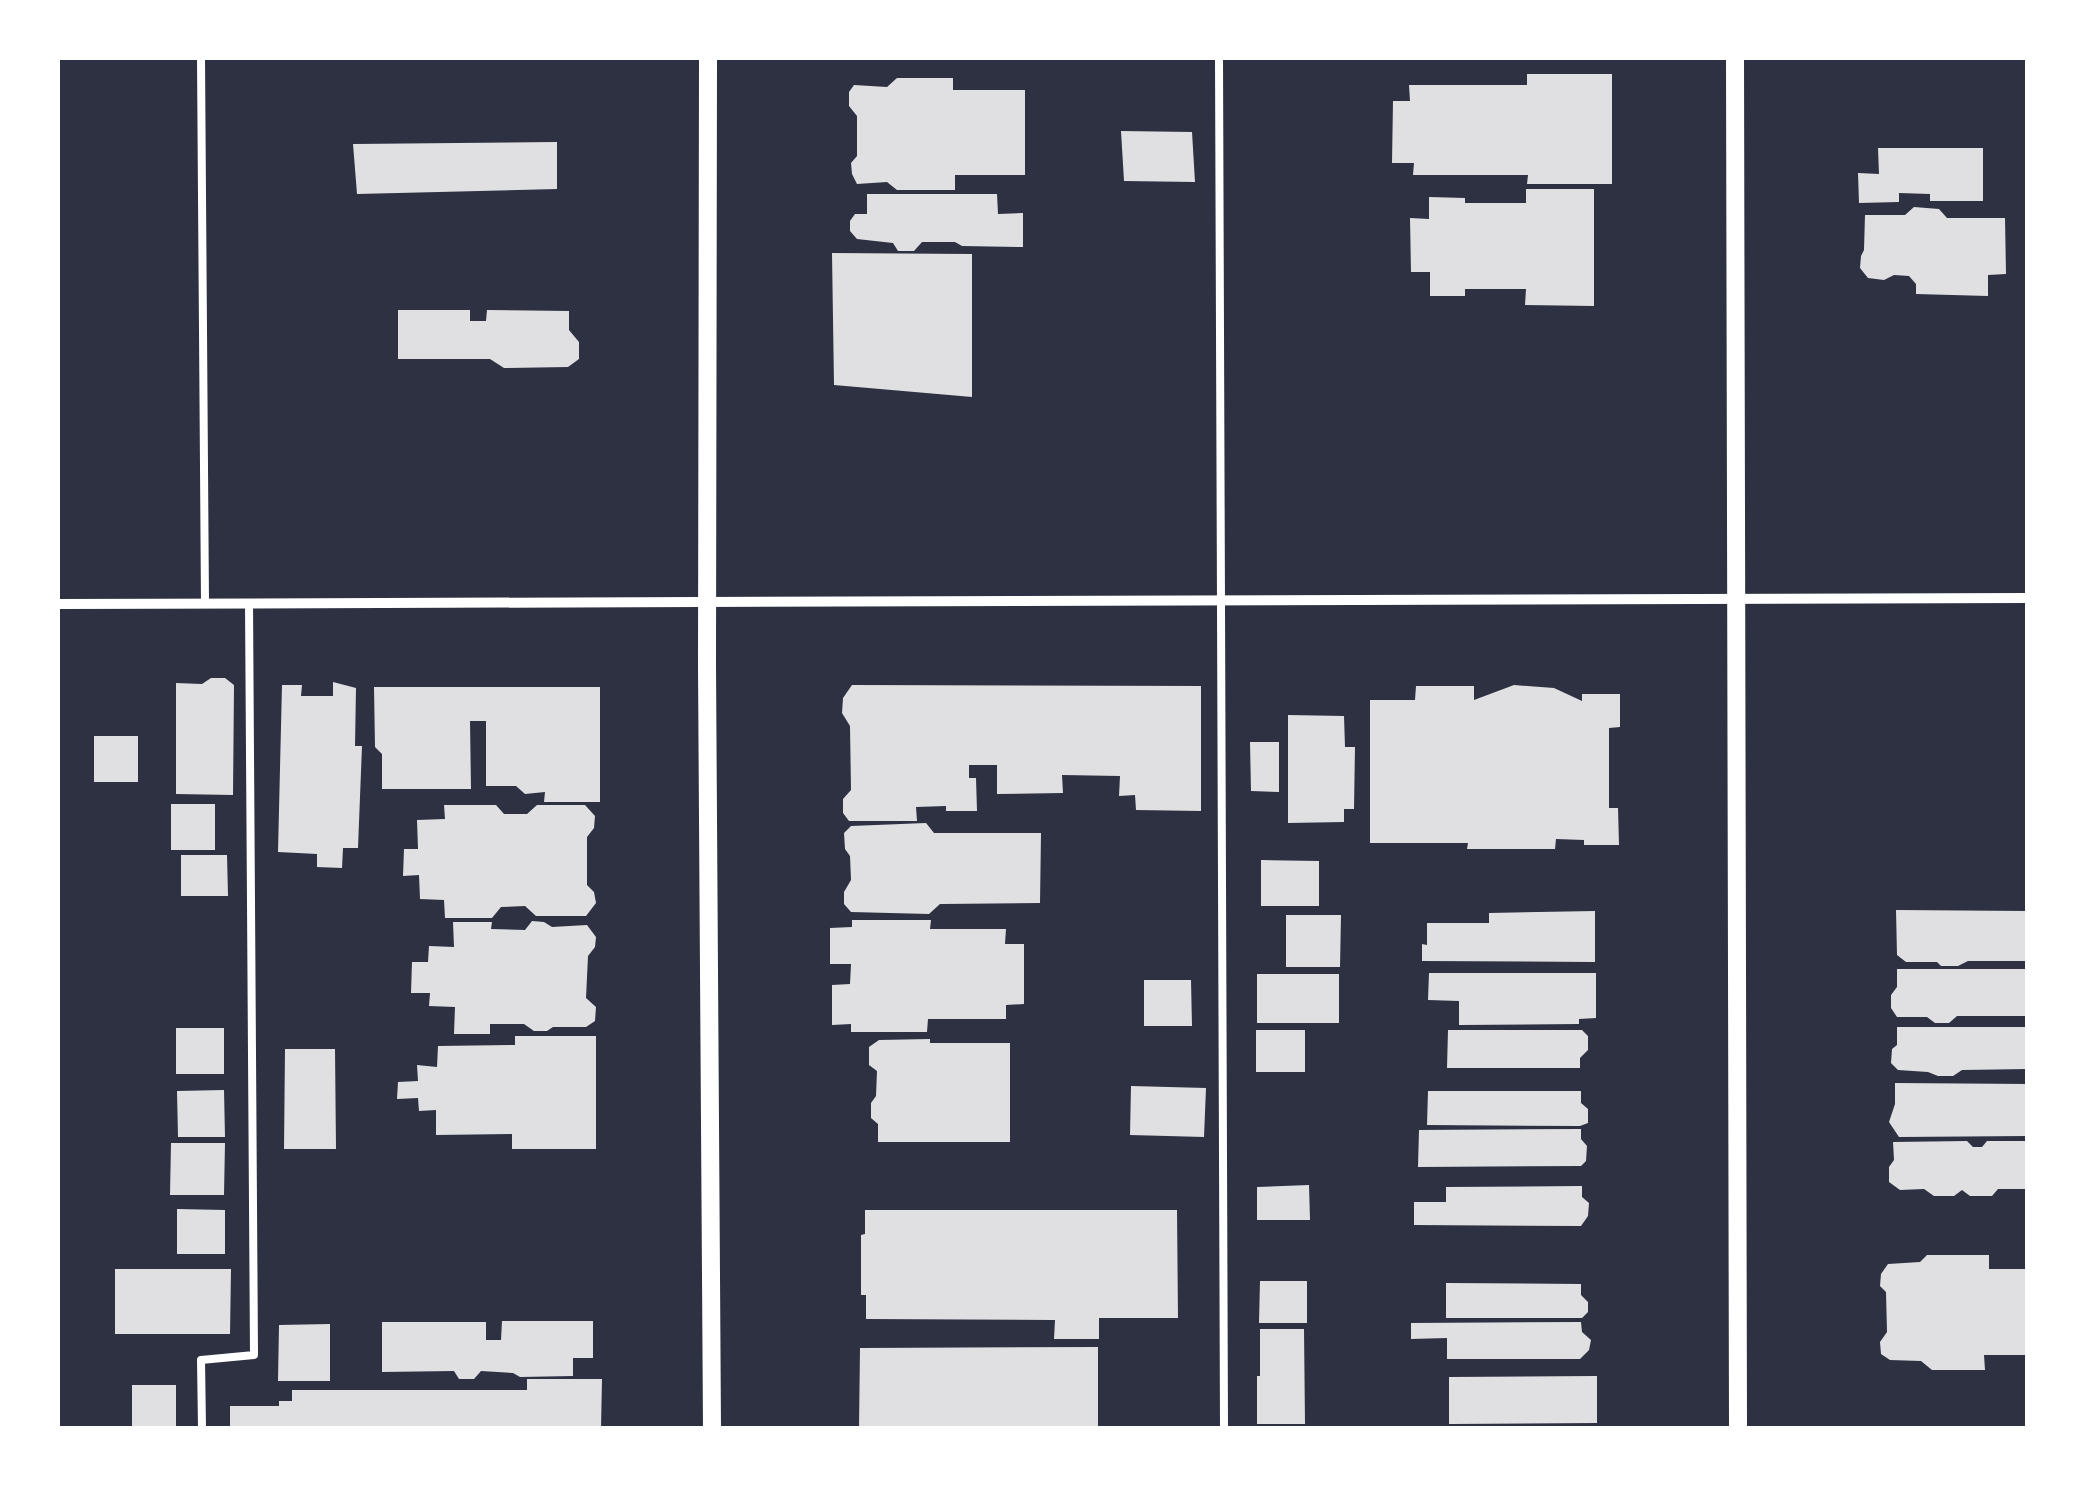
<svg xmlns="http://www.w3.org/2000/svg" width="2085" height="1486" font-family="Raleway,sans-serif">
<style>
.building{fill:#e0e0e3}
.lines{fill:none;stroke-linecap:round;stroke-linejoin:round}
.service{stroke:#fff;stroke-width:8}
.minor{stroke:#fff;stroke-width:10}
.tertiary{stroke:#fff;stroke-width:18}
</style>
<rect width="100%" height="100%" fill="#2d3142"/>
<path class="building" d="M1527 74H1612V184H1527L1528 175H1413L1414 163H1392L1393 101H1410L1409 85H1527Z
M897 78H953V90H1025V175H955V190H897L887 182 857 184 852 174 851 163 857 156V116L849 106V92L854 85 887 87Z
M1121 131 1192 132 1195 182 1124 181Z
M557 142V189L357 194 353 144Z
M1878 148H1983V201H1930V194L1899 193V202L1859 203 1858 173 1879 174Z
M1526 189H1594V306L1525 305 1526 289H1465V296H1430V272H1411L1410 218 1429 219V197L1465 198V203H1526Z
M867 194H997L998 214 1023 213V247L962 246 955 242H922L914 251H898L893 243 857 239 850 231V221L855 214H867Z
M1914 207 1939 209 1947 218H2005L2006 274 1988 275V296L1916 294V284L1909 276 1894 275 1884 280 1868 278 1860 268 1861 256 1864 250 1865 215H1905Z
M832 253 972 254V397L834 385Z
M398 310H470V321H486L487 310 569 311V330L579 342V359L568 367 504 368 490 359H398Z
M211 678H225L234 685 233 795 176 794V683L202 684Z
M333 682 356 688 355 746H362L358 848H343L342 868 317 867V854L278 852 282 685H302L301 696H333Z
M852 685 1201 686V811L1136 810 1135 795 1119 796 1120 776 1062 775 1063 793 997 794V765H969V778H976L977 811H946V806L916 807 917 821H849L843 813V799L851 790 850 726 842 713 843 698Z
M1514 685 1554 688 1582 701V694H1620V727L1609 728V808H1618L1619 845H1584V840L1556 839 1555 849H1467L1468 843H1370V700H1415L1416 686H1474V700Z
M374 687H600V802H544L545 792 525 794 516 786H486V721H470L471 789H382V754L375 747Z
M1288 715 1344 716 1345 747H1355L1354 809H1344V822L1288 823Z
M94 736H138V782H94Z
M1250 742H1279V792L1251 791Z
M171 804H215V850H171Z
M444 805H496L504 814H527L537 805H585L595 816 594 828 587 837V885L594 892 596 903 586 916H536L525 906 501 907 492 918H445L444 900 420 899 419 875 403 876 404 849H418L417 820 445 819Z
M926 823 934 833H1041L1040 903 940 904 929 914 851 912 844 904V892L851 880 850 856 845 849 844 833 851 826Z
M181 855H227L228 896H181Z
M1261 860 1319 861V906H1261Z
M1896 910 2027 911V961H1968L1958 966H1941L1937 962H1906L1897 955Z
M1595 911V962L1422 961V944L1427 945V923H1489V913Z
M1286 915H1341L1340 967H1286Z
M852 920H931L930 929H1006L1005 944H1024V1004L1006 1005V1019H928L927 1032H851V1024L832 1025V985L850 984 851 964H830V928L852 927Z
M532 921 544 922 552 927 587 925 596 937 595 947 588 956 586 998 596 1007 595 1021 586 1027H553L547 1031H534L524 1024H490V1034H454L455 1007 429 1006 430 993H411L412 962H428L429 946 454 947 453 922H492L491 929 525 930Z
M1897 969H2028V1016H1957L1949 1023H1935L1927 1017H1897L1891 1008V995L1897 987Z
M1429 973H1596V1018L1579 1019V1024L1459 1025V1001L1428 1000Z
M1257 974H1339V1023H1257Z
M1144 980H1191L1192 1026H1144Z
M1897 1027H2028V1069L1962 1070 1953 1076H1938L1928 1072 1898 1070 1891 1063 1892 1049 1897 1045Z
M176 1028H224V1074H176Z
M1256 1030H1305V1072H1256Z
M1448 1030H1582L1588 1036V1050L1580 1058V1068H1447Z
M515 1036H596V1149H512V1134L436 1135V1110L419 1111 418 1098 397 1099 398 1082 418 1081 417 1065 437 1067 438 1046 515 1045Z
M930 1039V1043H1010V1142H878V1124L871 1118V1103L876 1096 877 1071 869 1065V1047L879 1040Z
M285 1049H335L336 1149H284Z
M1895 1083 2028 1084V1136L1899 1137 1889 1122 1895 1104Z
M1131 1086 1206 1088 1204 1137 1130 1135Z
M224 1090 225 1137H178L177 1091Z
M1428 1091H1581V1103L1588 1109V1123L1580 1126 1427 1125Z
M1581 1129V1139L1587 1146 1586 1161 1581 1166 1418 1167 1419 1130Z
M1967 1141 1973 1147H1982L1987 1141H2028V1189H1998L1992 1196H1970L1962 1190 1954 1196H1934L1924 1189 1900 1190 1889 1182V1167L1894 1160 1893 1142Z
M171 1143H225L224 1195H170Z
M1309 1185 1310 1220H1257V1187Z
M1582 1186V1197L1589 1203 1588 1216 1581 1226 1414 1225V1202H1446V1187Z
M177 1209 225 1210V1254H177Z
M865 1210H1177L1178 1318H1099V1339H1054L1055 1320 866 1319V1295H861V1235L865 1234Z
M1927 1255H1989V1269H2028V1355H1984L1985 1370H1932L1921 1361 1890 1360 1881 1354 1880 1342 1887 1332 1886 1292 1880 1286 1881 1274 1888 1264 1920 1262Z
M115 1269H231L230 1334H115Z
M1260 1281H1307V1323H1259Z
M1446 1283 1581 1284V1295L1588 1302V1312L1582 1318H1446Z
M502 1321H593V1358H573V1376L520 1377 513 1373 481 1371 474 1379H459L454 1371 382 1372V1322H486V1340H501Z
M1581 1322 1582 1332 1591 1340 1589 1350 1580 1359H1447V1338L1411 1339V1323Z
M330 1324V1381H278L279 1325Z
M1260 1329H1304L1305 1424H1257V1376H1260Z
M1098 1347V1428H859L860 1348Z
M1597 1376V1423L1449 1424V1377Z
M527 1379H602L601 1428H230V1406H279V1401H292V1390H527Z
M132 1385H176V1428H132Z"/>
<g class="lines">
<path class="service" d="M201 58 205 604
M1219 58 1224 1428
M202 1428 201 1360 254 1355 249 603"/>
<path class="minor" d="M58 604 2028 598"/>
<path class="tertiary" d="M708 58 707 666 712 1428
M1735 58 1738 1428"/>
</g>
<rect width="2085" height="1486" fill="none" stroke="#ffffff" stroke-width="120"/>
</svg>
